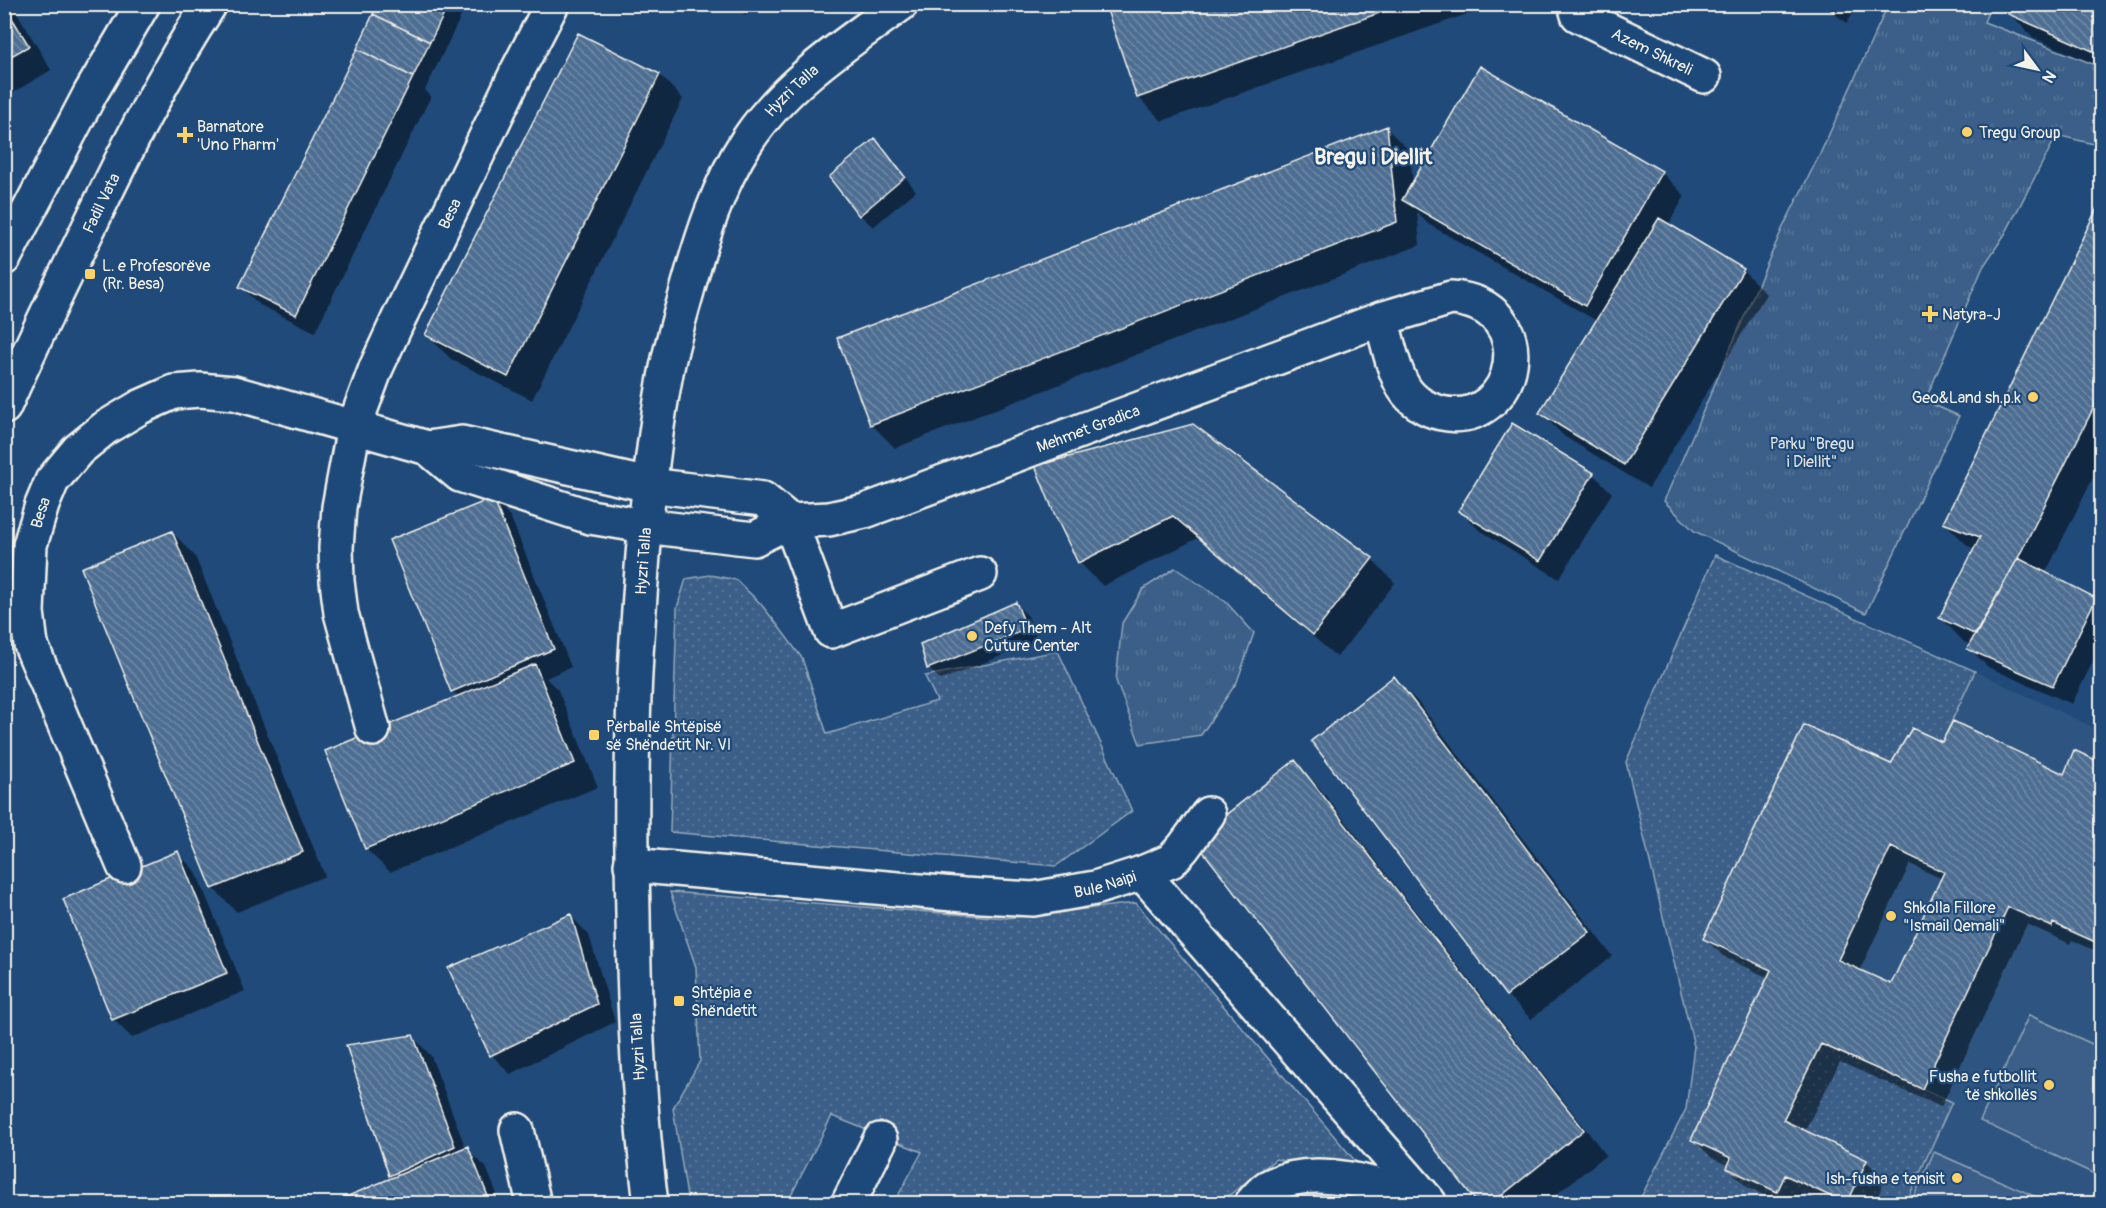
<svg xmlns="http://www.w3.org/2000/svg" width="2106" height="1208" font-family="Pangolin,sans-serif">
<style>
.built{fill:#2d5581}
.grass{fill:url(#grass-dots);stroke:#97a8b8;stroke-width:1.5}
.park{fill:url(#park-tufts);stroke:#97a8b8;stroke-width:1.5}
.pitch{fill:#3a5f88;stroke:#97a8b8;stroke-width:1.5}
.shadow{fill:#0007;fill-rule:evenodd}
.building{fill:url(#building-back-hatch);stroke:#f4f1e8;stroke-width:1.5;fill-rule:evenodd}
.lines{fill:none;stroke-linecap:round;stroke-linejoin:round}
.minor-casing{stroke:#f4f1e8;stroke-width:38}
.major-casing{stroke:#f4f1e8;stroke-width:38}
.minor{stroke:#1f4a7a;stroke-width:33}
.major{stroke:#1f4a7a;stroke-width:33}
.poi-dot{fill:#ffd166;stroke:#1f4a7a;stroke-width:2}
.labels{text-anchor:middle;stroke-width:4.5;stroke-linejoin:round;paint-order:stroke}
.street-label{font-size:16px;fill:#f4f1e8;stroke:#1f4a7a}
.poi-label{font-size:16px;fill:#f4f1e8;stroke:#1f4a7a;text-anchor:start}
.park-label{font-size:16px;fill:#e1e2de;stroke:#1f4a7a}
.district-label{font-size:22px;font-weight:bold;fill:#f4f1e8;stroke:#1f4a7a}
</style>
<defs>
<pattern id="grass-dots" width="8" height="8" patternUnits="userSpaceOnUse" patternTransform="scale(1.5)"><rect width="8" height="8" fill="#3a5f88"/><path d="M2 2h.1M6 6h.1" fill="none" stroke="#577699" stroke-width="1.8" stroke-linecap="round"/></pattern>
<pattern id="park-tufts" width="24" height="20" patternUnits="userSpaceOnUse" patternTransform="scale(1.5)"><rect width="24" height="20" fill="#3a5f88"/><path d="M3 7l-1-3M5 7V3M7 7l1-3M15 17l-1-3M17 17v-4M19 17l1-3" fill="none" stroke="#577699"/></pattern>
<pattern id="building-back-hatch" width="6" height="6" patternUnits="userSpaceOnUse" patternTransform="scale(1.5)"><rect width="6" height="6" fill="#4d6e92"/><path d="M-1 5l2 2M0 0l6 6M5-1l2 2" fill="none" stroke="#708aa6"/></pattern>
</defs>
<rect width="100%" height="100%" fill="#1f4a7a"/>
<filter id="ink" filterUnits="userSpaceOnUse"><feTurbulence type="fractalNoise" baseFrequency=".0167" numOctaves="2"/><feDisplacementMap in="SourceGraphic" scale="12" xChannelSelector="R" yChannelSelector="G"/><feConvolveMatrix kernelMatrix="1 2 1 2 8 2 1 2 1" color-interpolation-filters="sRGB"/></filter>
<g filter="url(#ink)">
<path class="built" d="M1715 555 1975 671 2101 731V1203H1638L1686 1109 1694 1046 1626 762Z"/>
<path class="grass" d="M1715 555 1975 671 1942 742 1912 728 1891 764 1804 725 1704 938 1771 970 1692 1140 1731 1158 1727 1169 1777 1192 1785 1175 1846 1203H1638L1686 1109 1694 1046 1626 762Z
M710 575 736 580 760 603 776 623 802 658 827 734 937 701 925 676 1058 651 1132 811 1056 866 670 832 677 608 686 579Z
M670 892 1006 918 1136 903 1374 1183 1276 1159 1219 1203H894L922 1152 832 1116 787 1203H688L673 1108 700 1061 696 967Z
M1821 1044 1952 1102 1906 1203H1847L1867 1160 1783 1120Z"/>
<path class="park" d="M1888 5H1991L1984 22 2101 67 2102 146 2057 135 2005 234 1983 267 1925 401 1959 416 1866 613 1694 531 1664 501 1783 227 1820 154Z
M1175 568 1226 602 1254 633 1237 682 1201 735 1140 744 1116 681 1122 623 1143 589Z"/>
<path class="pitch" d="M2029 1015 2101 1048V1177L1980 1121Z
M1934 1152 2050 1203H1911Z"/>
<path class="shadow" d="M4 4H12L51 70 4 98Z
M380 4H467L425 90 431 96 315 332 260 305 241 287Z
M735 4H760L745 15Z
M1106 4H1496L1162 121 1138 97Z
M1821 4H1859L1847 23Z
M2102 4V67L2034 38 2010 14Z
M579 35 660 75 683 99 532 400 451 359 427 335Z
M1481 68 1661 172 1685 196 1668 225 1743 270 1766 294 1649 488 1565 437 1541 413 1597 321 1428 224 1417 212 1420 245 895 448 871 424 1386 128 1410 151 1413 184Z
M875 140 887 153 916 191 873 227 860 215Z
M2102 201V460L2045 574 2095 599 2102 605V643L2072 704 1988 667 1969 648 1971 645 1964 642 1941 618 1975 549 1968 546 1944 522Z
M1512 425 1593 474 1612 493 1559 579 1478 529 1460 511Z
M1037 467 1372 559 1395 583 1337 657 1198 538 1103 586 1079 562Z
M492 499 511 518 571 667 546 678 558 690 598 787 390 872 366 849 327 751 459 697 452 691Z
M172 532 195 556 325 876 237 912 213 888Z
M1016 604 1028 616 1038 641 941 680 928 668Z
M1394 678 1418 702 1612 956 1531 1019 1507 995 1313 741Z
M1943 743 2064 776 2102 765V954L2072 940 2070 944 2027 924 1941 1107 1840 1062 1804 1132 1866 1161 1885 1180 1874 1204H1827L1804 1193 1799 1204H1783L1747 1187 1728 1168 1729 1166 1712 1158 1693 1139 1769 978 1724 957 1705 939 1892 766ZM1910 864 1942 879 1892 986 1860 970Z
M1295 762 1318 786 1606 1155 1544 1204H1480Z
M178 853 196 872 245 991 132 1038 113 1019Z
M571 916 589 935 615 1022 510 1074 492 1055Z
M413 1037 431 1056 466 1149 486 1167 501 1204H333L394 1178 390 1175Z"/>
<path class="building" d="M378 4H449L430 42 373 14Z
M1105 4H1405L1137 98Z
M1823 4H1839L1834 12Z
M2014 4H2102V55L2008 14Z
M4 5 29 46 4 60Z
M373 14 430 42 413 77 357 49Z
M578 33 660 74 508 377 425 335Z
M357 49 413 77 296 315 239 287Z
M1480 66 1662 171 1585 306 1402 200Z
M1387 126 1397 222 870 425 837 338Z
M875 138 905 177 859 216 829 177Z
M2102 198V391L2018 558 1976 635 1939 618 1980 537 1943 523Z
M1659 218 1744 269 1624 465 1539 413Z
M1512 423 1594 473 1540 561 1458 511Z
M1193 424 1373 558 1313 635 1173 516 1078 563 1054 513 1035 466Z
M493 498 554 649 451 692 389 540Z
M172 531 303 852 212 889 81 568Z
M2018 558 2096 598 2053 686 1967 649Z
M1016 602 1027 629 927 669 920 644Z
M535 664 575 763 365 849 325 751Z
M1394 676 1590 932 1506 996 1311 741Z
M1953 721 2064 774 2074 750 2102 763V945L2053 923 2052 927 2008 907 1922 1089 1821 1044 1783 1120 1867 1160 1847 1204 1785 1175 1777 1192 1727 1168 1731 1158 1691 1140 1771 970 1703 939 1804 725 1891 764 1912 728 1942 742ZM1891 847 1944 872 1891 984 1838 960Z
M1295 760 1584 1130 1491 1204H1478L1194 840Z
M178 851 227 973 112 1020 63 899Z
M571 914 597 1004 490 1056 448 968Z
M413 1035 455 1146 389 1176 346 1045Z
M468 1146 491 1204H329Z"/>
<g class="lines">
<defs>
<g id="minor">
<path id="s1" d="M1575 4 1578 15 1704 76"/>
<path d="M1451 298C1544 304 1519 430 1441 413 1427 410 1412 401 1404 388 1392 368 1388 341 1381 319Z"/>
<path id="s2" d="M428 448 460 475 590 517 645 526 754 539 790 521 829 519 865 511 1381 319"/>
<path id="s3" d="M373 729 341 613 337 581 336 548 339 507 354 427 376 368 399 318 518 70 552 4"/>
<path id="s4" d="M631 865 964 895 1033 899 1095 888 1142 873 1429 1202"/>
<path id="s5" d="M124 866 31 645 27 612 30 545 42 505 52 481 78 450 105 428 140 407 174 392 200 390 234 393 428 448 462 443 649 485 763 499 790 521 831 631 980 574"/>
<path d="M1142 873 1171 861 1183 848 1208 814"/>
<path d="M517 1130 534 1204"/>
<path id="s6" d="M651 1204C639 1107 634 1011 633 913 631 827 631 741 636 655 642 562 648 470 665 378 670 349 679 320 687 291 701 240 718 185 747 141 785 83 846 44 901 4"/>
<path d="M848 1204 880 1140"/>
<path d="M1251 1204C1256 1198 1262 1191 1268 1187 1315 1162 1381 1185 1427 1202"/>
</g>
<g id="major">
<path d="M4 258 90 94 143 4"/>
<path id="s7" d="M4 407C31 345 61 285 90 225 126 150 164 74 210 4"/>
</g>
</defs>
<use href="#minor" class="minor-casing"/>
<use href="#major" class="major-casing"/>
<use href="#minor" class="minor"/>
<use href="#major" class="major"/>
</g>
</g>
<g class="poi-dot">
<circle cx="1967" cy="132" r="6"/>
<path d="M182 126h6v6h6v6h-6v6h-6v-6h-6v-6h6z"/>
<rect x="84" y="268" width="12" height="12" rx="3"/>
<path d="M1927 305h6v6h6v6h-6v6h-6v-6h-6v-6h6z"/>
<circle cx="2033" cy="397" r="6"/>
<circle cx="972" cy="636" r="6"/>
<rect x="588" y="729" width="12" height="12" rx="3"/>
<circle cx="1891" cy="916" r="6"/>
<rect x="673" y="995" width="12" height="12" rx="3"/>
<circle cx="2049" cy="1085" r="6"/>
<circle cx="1957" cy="1178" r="6"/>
</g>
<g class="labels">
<g class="street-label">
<text dy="6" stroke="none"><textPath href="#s1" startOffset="94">Azem Shkreli</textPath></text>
<text dy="6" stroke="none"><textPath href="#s6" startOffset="1148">Hyzri Talla</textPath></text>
<text dy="6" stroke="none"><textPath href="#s7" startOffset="226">Fadil Vata</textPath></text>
<text dy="6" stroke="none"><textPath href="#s3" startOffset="542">Besa</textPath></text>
<text dy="6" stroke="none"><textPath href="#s2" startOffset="698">Mehmet Gradica</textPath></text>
<text dy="6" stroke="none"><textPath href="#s5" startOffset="374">Besa</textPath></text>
<text dy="6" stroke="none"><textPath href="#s6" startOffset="644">Hyzri Talla</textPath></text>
<text dy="6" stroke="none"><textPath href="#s4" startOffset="477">Bule Naipi</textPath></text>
<text transform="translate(637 1047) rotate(-93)" y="6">Hyzri Talla</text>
</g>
<g class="poi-label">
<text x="197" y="132">Barnatore<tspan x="197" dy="18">'Uno Pharm'</tspan></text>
<text x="1979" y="138">Tregu Group</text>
<text x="102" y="271">L. e Profesorëve<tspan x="102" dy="18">(Rr. Besa)</tspan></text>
<text x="1942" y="320">Natyra-J</text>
<text x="2021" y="403" text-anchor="end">Geo&amp;Land sh.p.k</text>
<text x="984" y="633">Defy Them - Alt<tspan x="984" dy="18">Cuture Center</tspan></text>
<text x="606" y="732">Përballë Shtëpisë<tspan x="606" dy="18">së Shëndetit Nr. VI</tspan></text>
<text x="1903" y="913">Shkolla Fillore<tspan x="1903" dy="18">"Ismail Qemali"</tspan></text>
<text x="691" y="998">Shtëpia e<tspan x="691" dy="18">Shëndetit</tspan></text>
<text x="2037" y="1082" text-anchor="end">Fusha e futbollit<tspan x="2037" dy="18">të shkollës</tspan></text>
<text x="1945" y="1184" text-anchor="end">Ish-fusha e tenisit</text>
</g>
<g class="park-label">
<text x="1812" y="449">Parku "Bregu<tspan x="1812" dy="18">i Diellit"</tspan></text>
</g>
<g class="district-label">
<text x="1373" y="164">Bregu i Diellit</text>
</g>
</g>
<rect width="2106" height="1208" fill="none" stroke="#1f4a7a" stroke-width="24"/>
<rect x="12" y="12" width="2082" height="1184" fill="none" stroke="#f4f1e8" stroke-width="2" filter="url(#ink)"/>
<g transform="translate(2037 69) rotate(123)" stroke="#1f4a7a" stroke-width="4.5" paint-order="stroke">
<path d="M0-4.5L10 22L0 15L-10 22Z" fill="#f4f1e8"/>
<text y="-9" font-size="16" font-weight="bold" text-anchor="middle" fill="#f4f1e8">N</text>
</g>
</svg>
